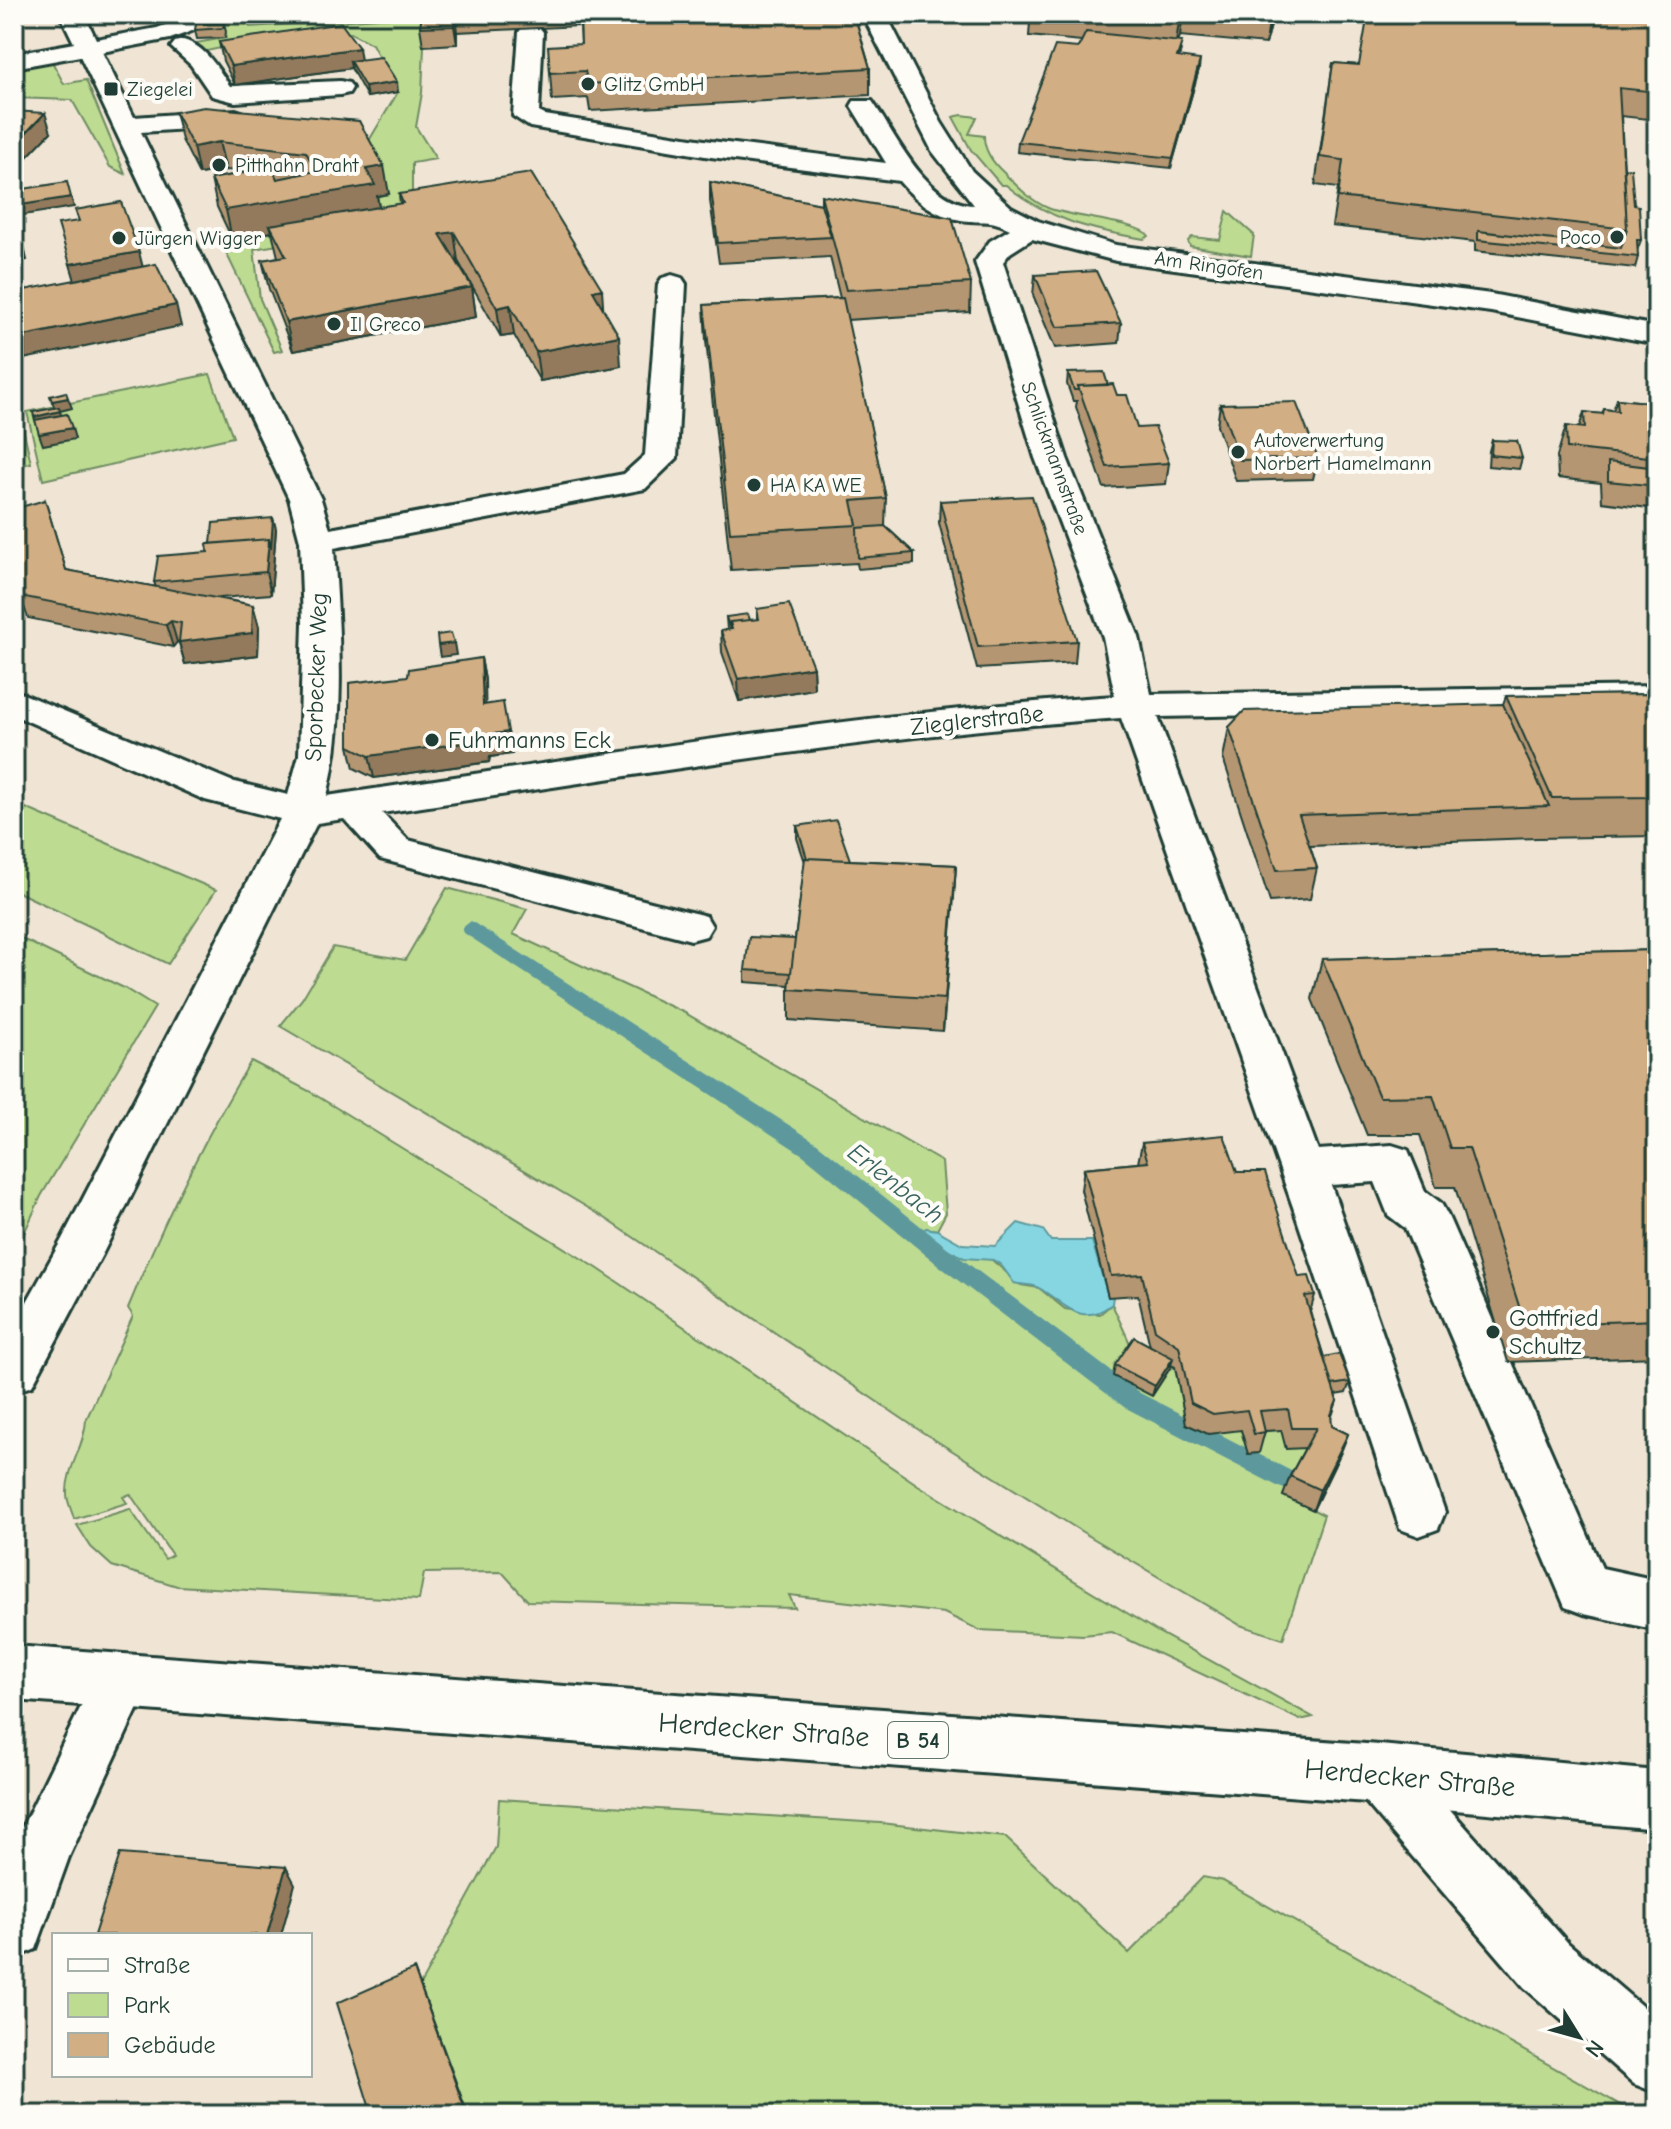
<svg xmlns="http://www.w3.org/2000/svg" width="1671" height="2129" font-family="'Comic Neue',sans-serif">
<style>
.green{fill:#bedb92;stroke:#6e8c63;stroke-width:2}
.water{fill:#86d6e2;stroke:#5d999c;stroke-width:2}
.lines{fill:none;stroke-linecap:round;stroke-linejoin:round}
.stream{fill:#5d999c;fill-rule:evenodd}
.minor-casing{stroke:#1f3d34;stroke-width:6}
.major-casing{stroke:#1f3d34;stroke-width:6}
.minor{fill:#fdfcf7;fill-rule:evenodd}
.major{fill:#fdfcf7;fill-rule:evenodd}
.wall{fill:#b59672;stroke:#1f3d34;stroke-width:2}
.shaded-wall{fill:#937a5c;stroke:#1f3d34;stroke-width:2}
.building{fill:#d2ae84;stroke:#1f3d34;stroke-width:2}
.poi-dot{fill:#1f3d34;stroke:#fdfcf7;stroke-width:3}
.labels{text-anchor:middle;stroke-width:8;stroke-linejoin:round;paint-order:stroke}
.far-poi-label{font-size:20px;fill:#1f3d34;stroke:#fdfcf7;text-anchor:start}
.far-street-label{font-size:20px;fill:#1f3d34;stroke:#fdfcf7}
.shield{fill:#fdfcf7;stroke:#62766e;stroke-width:2}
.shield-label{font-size:22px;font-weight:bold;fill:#1f3d34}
.street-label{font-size:24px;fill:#1f3d34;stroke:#fdfcf7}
.poi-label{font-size:24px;fill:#1f3d34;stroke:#fdfcf7;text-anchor:start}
.water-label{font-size:26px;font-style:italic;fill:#396360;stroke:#fdfcf7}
.near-street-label{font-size:28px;fill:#1f3d34;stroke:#fdfcf7}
</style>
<rect width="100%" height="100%" fill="#f0e5d4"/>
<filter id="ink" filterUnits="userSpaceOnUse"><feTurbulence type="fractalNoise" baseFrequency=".0125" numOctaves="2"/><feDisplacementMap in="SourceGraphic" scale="16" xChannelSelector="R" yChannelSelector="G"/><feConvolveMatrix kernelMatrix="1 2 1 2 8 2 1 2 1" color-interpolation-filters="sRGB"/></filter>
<g filter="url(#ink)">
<path class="green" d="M245 14H266L246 23 250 27 437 14 425 23 422 93 416 127 436 159 412 163V222L254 249 260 299 282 350 274 352 220 240 380 213 371 197 389 193 364 149 398 92 372 44 351 33 254 41 202 52 190 44 225 38 212 28Z
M50 58 64 84 86 80 125 174 110 167 72 100 14 98V64Z
M962 115 977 117 969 134 984 136C984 151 993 163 1004 173 1017 186 1031 201 1048 208 1069 217 1140 222 1149 236L1144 239C1091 230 1048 220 1006 185H1001L971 150 953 117Z
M1227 211 1254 235 1251 256 1190 246 1188 241 1192 237 1220 240Z
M210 374 233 437 43 480 27 412Z
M14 387 31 463 14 467Z
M14 803 216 890 168 964 14 890Z
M447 888 527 909 513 934 685 1013 942 1162 946 1213 937 1230 926 1228 992 1260 1021 1285 1039 1288 1065 1309 1100 1314 1112 1304 1132 1348 1170 1368 1175 1367 1186 1424 1241 1430 1248 1454 1254 1432 1281 1430 1309 1448 1283 1495 1324 1515 1283 1639 1240 1625 1084 1533 919 1430 602 1216 280 1026 302 999 333 947 405 960Z
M14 935 124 988 155 1007 41 1196 21 1240 14 1238Z
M251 1061 309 1091 597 1268 918 1485 1158 1632 1313 1717 1300 1720 1112 1632 1083 1635 979 1630 944 1613 789 1595 795 1608 528 1601 502 1572 424 1573 419 1600 177 1586 112 1566 91 1547 77 1525 130 1509 165 1559 172 1555 130 1494 123 1497 127 1503 74 1519C72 1511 67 1502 67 1494 66 1468 85 1446 86 1420L133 1316 128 1308C163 1223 203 1140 251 1061Z
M499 1799 880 1823 1005 1837 1129 1953 1203 1877 1223 1881 1638 2115H468L420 1985 496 1847Z"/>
<path class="water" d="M1018 1223 1043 1230 1051 1241H1092L1108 1296H1113L1112 1304C1080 1329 1065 1303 1039 1288 1031 1283 1023 1286 1014 1283L1001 1265 993 1260 964 1258 924 1237 920 1232 926 1228 937 1230 962 1244 995 1246Z"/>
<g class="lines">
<path class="stream" d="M471 921 817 1143 958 1256 1140 1393 1295 1473 1299 1480 1295 1487 1287 1490 1279 1487 1124 1407 942 1268 803 1155 464 933 462 928Z"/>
<defs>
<path id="minor" d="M60 14H84L96 39 157 28 195 14H229L225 19 170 39 102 52 134 117 236 110 245 113 249 118 245 123 236 126 141 132 321 499 330 529 624 474 645 455 658 284 662 278 672 275 682 278 686 284 677 458 645 489 334 548C339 629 347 716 327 796 588 758 851 713 1115 696L1103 637 1035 458 975 262 990 241 1010 229C986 217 985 224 961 220 936 216 915 200 899 181L711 157 530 127 513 116 519 32 523 27H539L543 32 539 112 545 115 711 141 886 163 851 106 854 101H872C896 135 926 204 974 205L932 151 862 14H886L941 122 972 171 1011 207 1038 221 1116 245 1491 294 1657 326V344L1491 312 1116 261 1032 239 1010 253 1003 262 1067 458 1139 637 1151 694 1657 686V708L1158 717 1318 1150 1392 1145 1408 1150 1425 1191 1441 1203 1448 1216 1602 1568 1657 1580V1630L1584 1614 1565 1607 1405 1228 1388 1215 1375 1182 1331 1185 1445 1512 1438 1529 1419 1536 1400 1529 1293 1207 1121 718C873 735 628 776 382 813L408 840 706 916 712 926 706 936 691 940 380 859 344 819 317 823 103 1253 32 1386 14 1392V1325L62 1239 280 819 205 800 14 715V690L231 781 288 795 299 755 303 623 300 541 289 499 80 56 14 68V54L74 43Z
M183 40C206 46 217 68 230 86L340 81 349 83 352 88 349 93 340 95 235 102 212 96 191 65 171 47 175 42Z
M122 1655 142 1663 150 1682 69 1857 36 1949 14 1958V1844L102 1663Z
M1380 1745 1401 1754 1568 1943 1657 2019V2093L1634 2084 1524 1987 1359 1794 1351 1774 1359 1754Z"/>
<path id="major" d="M14 1646 1380 1745 1657 1771V1829L1380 1803 14 1700Z"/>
</defs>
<use href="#minor" class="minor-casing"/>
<use href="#major" class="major-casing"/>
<use href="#minor" class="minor"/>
<use href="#major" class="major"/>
</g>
<path class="wall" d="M422 14H854L870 68V95L590 111 588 98 552 100 550 73 581 44 580 26 457 32V44L423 46 420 27Z
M951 14H1274L1266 44 1180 36 1178 41 1181 51 1179 57 1199 69 1171 168 1017 152 1018 142 1082 41 1029 36 1030 22Z
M1657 14V120L1621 116 1624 168 1634 205 1641 240 1637 251 1638 257 1635 268 1475 251V242L1332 226 1338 188 1315 185 1333 63 1358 65Z
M224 23 226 32 225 38 197 39 195 30Z
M219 42 361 60 398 92 367 97 351 68 235 85 223 61Z
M14 111 51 132 22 162 14 161Z
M175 112 359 121 389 194 377 196 379 207 400 204 399 194 604 310 621 366 540 381 514 335 501 337 458 261H456L472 287 476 317 293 351 269 289 262 260 278 257 272 232 232 239 217 207 211 179 247 172 226 170 199 174 182 140Z
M710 182 821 204V195L971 283 970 312 847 320 886 498 885 526 914 553V564L858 569 857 563 731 570 706 341 704 305 840 298 830 257 719 263 710 201Z
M1653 187H1657V210L1651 209 1650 197Z
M1035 275 1121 323 1119 343 1055 348 1033 295Z
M1068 373 1108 385 1117 395 1137 428 1169 463 1166 484 1104 488 1076 407 1077 401H1073L1067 384Z
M1617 399 1657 403V509L1602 502 1601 483 1558 478 1557 456 1566 426 1579 428 1584 412 1602 414 1604 409 1613 410Z
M1220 404 1318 458 1313 479 1236 481 1217 426Z
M1492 440 1522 458 1519 469 1488 466 1489 451Z
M45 500 66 570 156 587 154 582 208 552 211 544 273 518 276 529 271 594 219 598 253 605 259 627 258 655 185 664 179 643 177 642 173 647 28 618 14 579Z
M940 501 1077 641 1075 663 977 669 939 523Z
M757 609 813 667 814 689 739 701 722 652 721 631 727 630 726 617 750 620H757Z
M481 658 485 680V704L508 732 512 754 490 757 489 762 374 778 354 768 349 746 408 676Z
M1657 694V836L1538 838 1310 846 1317 868 1310 899 1270 902 1223 758 1229 727 1503 704 1506 696Z
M797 826 850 860 956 865 943 1031 789 1020V985L745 982V970L795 939 805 862 797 838Z
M1657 950V1357L1508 1362 1455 1187H1436L1420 1135H1367L1312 999 1322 959Z
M1142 1143 1237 1172 1299 1277 1315 1295 1310 1312 1324 1357 1350 1382 1346 1393 1335 1395 1337 1401 1331 1419 1332 1426 1348 1434 1340 1454 1313 1510 1283 1496 1290 1476 1305 1448 1286 1449 1281 1430 1265 1431 1259 1453 1248 1454 1241 1430 1208 1434 1186 1424 1175 1367 1171 1365 1170 1368 1152 1396 1113 1376 1115 1365 1150 1346 1138 1295 1108 1297 1081 1190 1084 1168 1138 1163Z"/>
<path class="shaded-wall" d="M455 14 457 32V44L454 26Z
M1180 14H1183L1180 36 1175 50Z
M1270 14H1274L1266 44Z
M359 48 362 67 350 61 351 68 235 85 231 66Z
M1200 60 1199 69 1171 168 1173 158Z
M397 82 398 92 367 97 365 87Z
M45 113 51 132 22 162 17 142Z
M219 142 226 170 199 174 193 147Z
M384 166 389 194 377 196 380 213 270 225 272 232 232 239 226 210 366 169Z
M14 168 22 204 71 197 74 207 17 216 27 260 19 262 27 294 14 296Z
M454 232 458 261 445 263 440 234Z
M139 252 144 272 76 284 70 264Z
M472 287 476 317 293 351 286 322Z
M602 289 604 319 593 291Z
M176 305 181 326 14 361V338Z
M510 305 514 335 501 337 497 308Z
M619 336 621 366 540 381 536 352Z
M68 398 72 408 56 412 52 401Z
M60 411 63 422 38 428 34 417Z
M72 428 75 439 43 445 39 434Z
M273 518 276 529 271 594 266 572 269 539Z
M253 605 259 627 258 655 185 664 179 642Z
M171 621 177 642 173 647 166 625Z
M454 643 456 655 440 657 438 645Z
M481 658 485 680 486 727 483 705Z
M813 667 814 689 739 701 738 679Z
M508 732 512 754 490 757 489 762 374 778 369 756Z
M956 865 954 897 943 1031 945 999Z
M1173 1358 1170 1368 1152 1396 1155 1386Z
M1348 1434 1340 1454 1313 1510 1320 1490Z
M286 1867 295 1884 281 1935H267Z
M414 1969 417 1977 468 2115H467Z"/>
<path class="building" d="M422 14H455L454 26 420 27Z
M580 14H854L870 68 588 84 585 71 550 73 548 46 581 44Z
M1141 14H1180L1179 18Z
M1368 14H1657V92L1619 88 1627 229 1338 197 1343 160 1320 157 1333 63 1359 65Z
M224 23 223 28 195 30 196 24Z
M341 23 359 48 231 66 219 42Z
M1086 32 1182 42 1177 57 1200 60 1173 158 1018 142 1055 46 1078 48Z
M381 57 397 82 365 87 350 61Z
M204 107 359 121 384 166 366 169 375 185 226 210 211 179 272 168 277 179 316 171 306 152 219 142 193 147 175 112Z
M14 111 45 113 17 142H14Z
M1624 168 1631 169 1634 205 1639 206 1641 240H1637L1638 257 1478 240V231L1621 248 1627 229Z
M531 173 602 289 593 291 619 336 536 352 510 305 497 308 454 232 440 234 472 287 286 322 262 260 286 256 270 225 403 203 399 194Z
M14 176 18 195 14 196Z
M67 182 71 197 21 205 17 190Z
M710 182 821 204 831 237 718 243Z
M1653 187H1657V200L1654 199Z
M821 195 952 218 971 283 846 290Z
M121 202 139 252 70 264 58 224 79 221 75 210Z
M14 209 20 240 14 241Z
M15 251 24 283 14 285V252Z
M156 264 176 305 14 338V292Z
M1096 271 1121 323 1057 327 1035 275Z
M843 298 886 498 852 501 857 525 730 532 704 305Z
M1104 372 1108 385 1078 386V390H1074L1068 373Z
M1113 384 1117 395H1127L1137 428 1155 427 1169 463 1107 467 1078 386Z
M66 392 68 398 52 401 50 396Z
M1617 399 1657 403V458L1567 448 1566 426 1585 428 1584 412 1603 414 1604 409 1618 411Z
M1296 402 1318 458 1240 460 1220 404Z
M59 407 60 411 34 417 33 412Z
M67 414 72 428 39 434 35 420Z
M1492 440 1517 441 1522 458 1491 455Z
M1608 462 1657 468V486L1608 481Z
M1032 496 1077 641 978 647 940 501Z
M45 500 66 570 253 605 252 633 179 642 181 623 171 621 166 625 20 596 14 579V509Z
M273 518 271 549 269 539 211 544 213 523Z
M885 526 914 553 858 558 857 528Z
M269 539 266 572 154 582 158 556 208 552 207 544Z
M789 604 813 667 738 679 721 631 732 629 730 622 759 619 757 609Z
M748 614 750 620 730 622V629L726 617Z
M451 633 454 643 438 645 437 635Z
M481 658 483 705 503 702 508 732 486 735 485 740 369 756 349 746V683L408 676 409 669Z
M1657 694V797L1552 798 1506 696Z
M1503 704 1549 806 1299 815 1317 868 1277 870 1229 727 1244 711Z
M836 820 850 860 807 858 797 826Z
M805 858 956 865 945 999 789 989Z
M749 937 795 939 791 973 745 970Z
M1657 950V1320L1525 1325 1469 1148H1450L1433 1096 1379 1097 1322 959Z
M1224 1135 1237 1172H1265L1299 1277 1309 1276 1315 1295 1305 1296 1337 1401 1331 1415 1332 1426 1348 1434 1320 1490 1290 1476 1316 1428H1292L1288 1409 1260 1411 1265 1432 1254 1434 1247 1410 1213 1414 1191 1403 1179 1346 1155 1330 1142 1274 1111 1276 1084 1168 1148 1162 1142 1143Z
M1134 1337 1173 1358 1155 1386 1115 1365Z
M1339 1354 1350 1382 1332 1385 1324 1357Z
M120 1854 286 1867 267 1935H94Z
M414 1969 467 2115H372L337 2003Z"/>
</g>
<g class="poi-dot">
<circle cx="588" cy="84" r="8"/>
<rect x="103" y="81" width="16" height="16" rx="4"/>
<circle cx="219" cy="165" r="8"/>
<circle cx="1617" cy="237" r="8"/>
<circle cx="119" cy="238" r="8"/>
<circle cx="334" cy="324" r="8"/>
<circle cx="1238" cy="452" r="8"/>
<circle cx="754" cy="485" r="8"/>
<circle cx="432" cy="740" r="8"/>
<circle cx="1493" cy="1332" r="8"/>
</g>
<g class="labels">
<g class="far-poi-label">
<text x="604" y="91">Glitz GmbH</text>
<text x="127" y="96">Ziegelei</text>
<text x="235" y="172">Pitthahn Draht</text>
<text x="1601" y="244" text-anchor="end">Poco</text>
<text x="135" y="245">Jürgen Wigger</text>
<text x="350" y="331">Il Greco</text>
<text x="1254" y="447">Autoverwertung<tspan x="1254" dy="23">Norbert Hamelmann</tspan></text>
<text x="770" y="492">HA KA WE</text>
</g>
<g class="far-street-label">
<text transform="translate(1209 265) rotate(8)" y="7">Am Ringofen</text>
<text transform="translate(1055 458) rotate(70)" y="7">Schlickmannstraße</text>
</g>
<rect class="shield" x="888" y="1722" width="60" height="36" rx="6"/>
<g class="shield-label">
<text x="918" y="1748">B 54</text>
</g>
<g class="street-label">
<text transform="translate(316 677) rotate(-88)" y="8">Sporbecker Weg</text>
<text transform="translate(977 720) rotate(-6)" y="8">Zieglerstraße</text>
</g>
<g class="poi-label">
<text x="448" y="748">Fuhrmanns Eck</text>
<text x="1509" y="1326">Gottfried<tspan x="1509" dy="28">Schultz</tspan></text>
</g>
<g class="water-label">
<text transform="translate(896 1183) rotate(38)" y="9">Erlenbach</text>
</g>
<g class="near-street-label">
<text transform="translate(764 1729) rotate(4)" y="10">Herdecker Straße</text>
<text transform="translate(1410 1777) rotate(5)" y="10">Herdecker Straße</text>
</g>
</g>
<rect width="1671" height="2129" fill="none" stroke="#fdfcf7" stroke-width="48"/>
<rect x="24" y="24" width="1623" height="2081" fill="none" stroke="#1f3d34" stroke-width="3" filter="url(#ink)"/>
<rect x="52" y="1933" width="260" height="144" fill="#fdfcf7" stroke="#a4b0a9" stroke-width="2"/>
<rect x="68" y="1959" width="40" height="12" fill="#fdfcf7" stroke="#a4b0a9" stroke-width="2"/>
<text x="124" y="1973" font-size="24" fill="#1f3d34">Straße</text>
<rect x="68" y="1993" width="40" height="24" fill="#bedb92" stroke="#a4b0a9" stroke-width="2"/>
<text x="124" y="2013" font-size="24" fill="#1f3d34">Park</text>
<rect x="68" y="2033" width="40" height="24" fill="#d2ae84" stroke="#a4b0a9" stroke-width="2"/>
<text x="124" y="2053" font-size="24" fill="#1f3d34">Gebäude</text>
<g transform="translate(1579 2037) rotate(127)" stroke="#fdfcf7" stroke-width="6" paint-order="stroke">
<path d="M0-6L14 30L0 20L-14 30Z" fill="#1f3d34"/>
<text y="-12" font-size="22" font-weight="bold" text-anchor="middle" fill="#1f3d34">N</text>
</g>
</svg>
